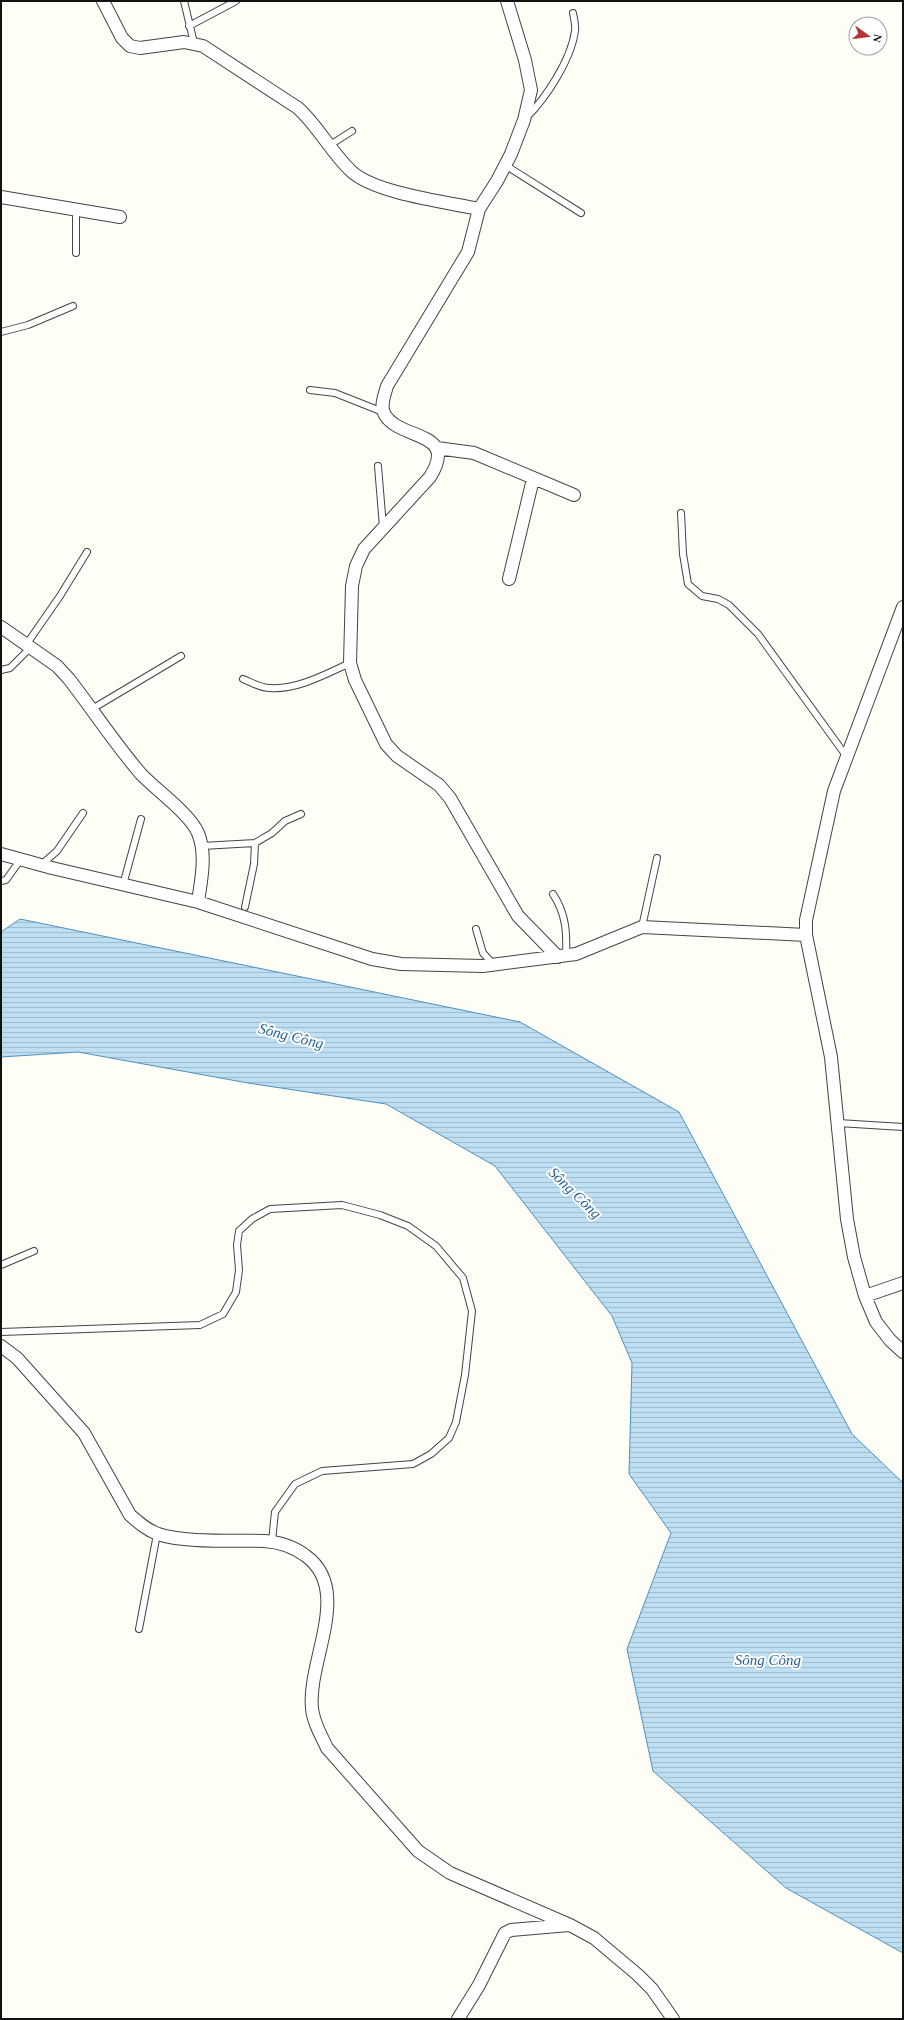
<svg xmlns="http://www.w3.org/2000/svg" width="904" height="2020" font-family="Georgia,serif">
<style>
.water{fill:url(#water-rules);stroke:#4c91c2}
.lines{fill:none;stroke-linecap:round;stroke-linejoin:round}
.lane-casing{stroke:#444;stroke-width:8}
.street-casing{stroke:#444;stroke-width:14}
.lane{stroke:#fff;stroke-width:6}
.street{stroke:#fff;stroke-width:12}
.labels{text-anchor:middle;stroke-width:4;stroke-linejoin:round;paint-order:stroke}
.water-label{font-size:15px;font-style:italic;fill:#246499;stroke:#fff}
</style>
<defs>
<pattern id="water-rules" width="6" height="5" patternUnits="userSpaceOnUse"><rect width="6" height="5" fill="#bedef2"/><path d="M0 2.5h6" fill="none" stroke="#a2bdce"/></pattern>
</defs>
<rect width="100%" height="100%" fill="#fefdf6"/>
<path class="water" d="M20 919 520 1022 679 1112 852 1434 903 1483V1953L786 1888 653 1771 627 1649 671 1533 629 1474 632 1363 612 1316 495 1166 386 1104 248 1083 78 1052 1 1057V932Z"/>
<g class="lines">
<defs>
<path id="lane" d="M184 1 194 43
M189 26 236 1
M526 118C546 98 571 60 575 31 576 26 574 19 573 13
M330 145 352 131
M505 165 581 213
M76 253V210
M1 332 28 325 73 306
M310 390 335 393 383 412
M378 466 383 527
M681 513 683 554 688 584 702 596 718 599 729 605 758 634 847 757
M26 645 60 596 87 552
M1 670 10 668 30 648
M243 679C251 682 260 688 270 688 297 690 326 674 350 663
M92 709 181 656
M202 846 255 843 272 833 285 821 301 814
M41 865 57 851 83 813
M1 881 6 880 21 859
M123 885 141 819
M553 894C566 914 567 932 566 956
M245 907 254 864 255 843
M642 927 657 858
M476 929 483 953 494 965
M838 1123 903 1127
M1 1265 34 1251
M1 1332 200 1325 223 1314 236 1292 239 1270 237 1245 239 1231 252 1219 270 1209 342 1205 380 1215 408 1226 436 1246 463 1278 472 1311 465 1375 456 1422 449 1438 431 1454 413 1464 322 1471 295 1484 275 1512 272 1541
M139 1629 157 1534"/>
<path id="street" d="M103 1 122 38 130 46 140 48 184 42 203 46 298 108C318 126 331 152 351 171 374 193 445 202 479 209
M507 1 525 60 531 90 524 120 511 154 497 181 479 209 468 252 387 386C385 394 380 405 384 413 397 441 460 429 430 477L364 549 356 566 352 586 350 663 355 680 386 744 397 756 439 785 450 798 518 916 558 957
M1 197 120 217
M437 448 474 453 574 495
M509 579 533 479
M903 607 834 791 806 920V935L831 1057 847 1219 854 1257 865 1296 876 1322 890 1340 903 1352
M1 627 57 666 69 679C93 710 115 744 141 774 156 790 190 814 198 833 207 855 201 880 198 902
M1 854 52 868 198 902 372 959 401 964 483 966 576 954 642 927 806 935
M865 1296 903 1283
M1 1346 17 1358 84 1433 130 1515C139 1523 147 1530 158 1534 185 1543 234 1540 264 1541 280 1542 293 1546 306 1556 353 1590 307 1662 312 1708 313 1722 321 1735 327 1748L418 1851 450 1873 570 1925 594 1938 638 1975 652 1989 673 2019
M458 2019 479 1985 505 1933 511 1930 569 1925"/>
</defs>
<use href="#lane" class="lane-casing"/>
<use href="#street" class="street-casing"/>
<use href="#lane" class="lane"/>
<use href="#street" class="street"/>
</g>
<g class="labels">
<g class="water-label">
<text transform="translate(291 1036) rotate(14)" y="5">Sông Công</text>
<text transform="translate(575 1193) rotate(44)" y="5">Sông Công</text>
<text x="768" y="1665">Sông Công</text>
</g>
</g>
<rect width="904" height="2020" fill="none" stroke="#111111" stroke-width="4"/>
<g transform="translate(868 36) rotate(104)"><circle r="19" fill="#ffffff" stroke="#a0a0a0"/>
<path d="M0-3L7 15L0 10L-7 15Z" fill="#b63438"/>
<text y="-6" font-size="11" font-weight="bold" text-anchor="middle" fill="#111111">N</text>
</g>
</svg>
